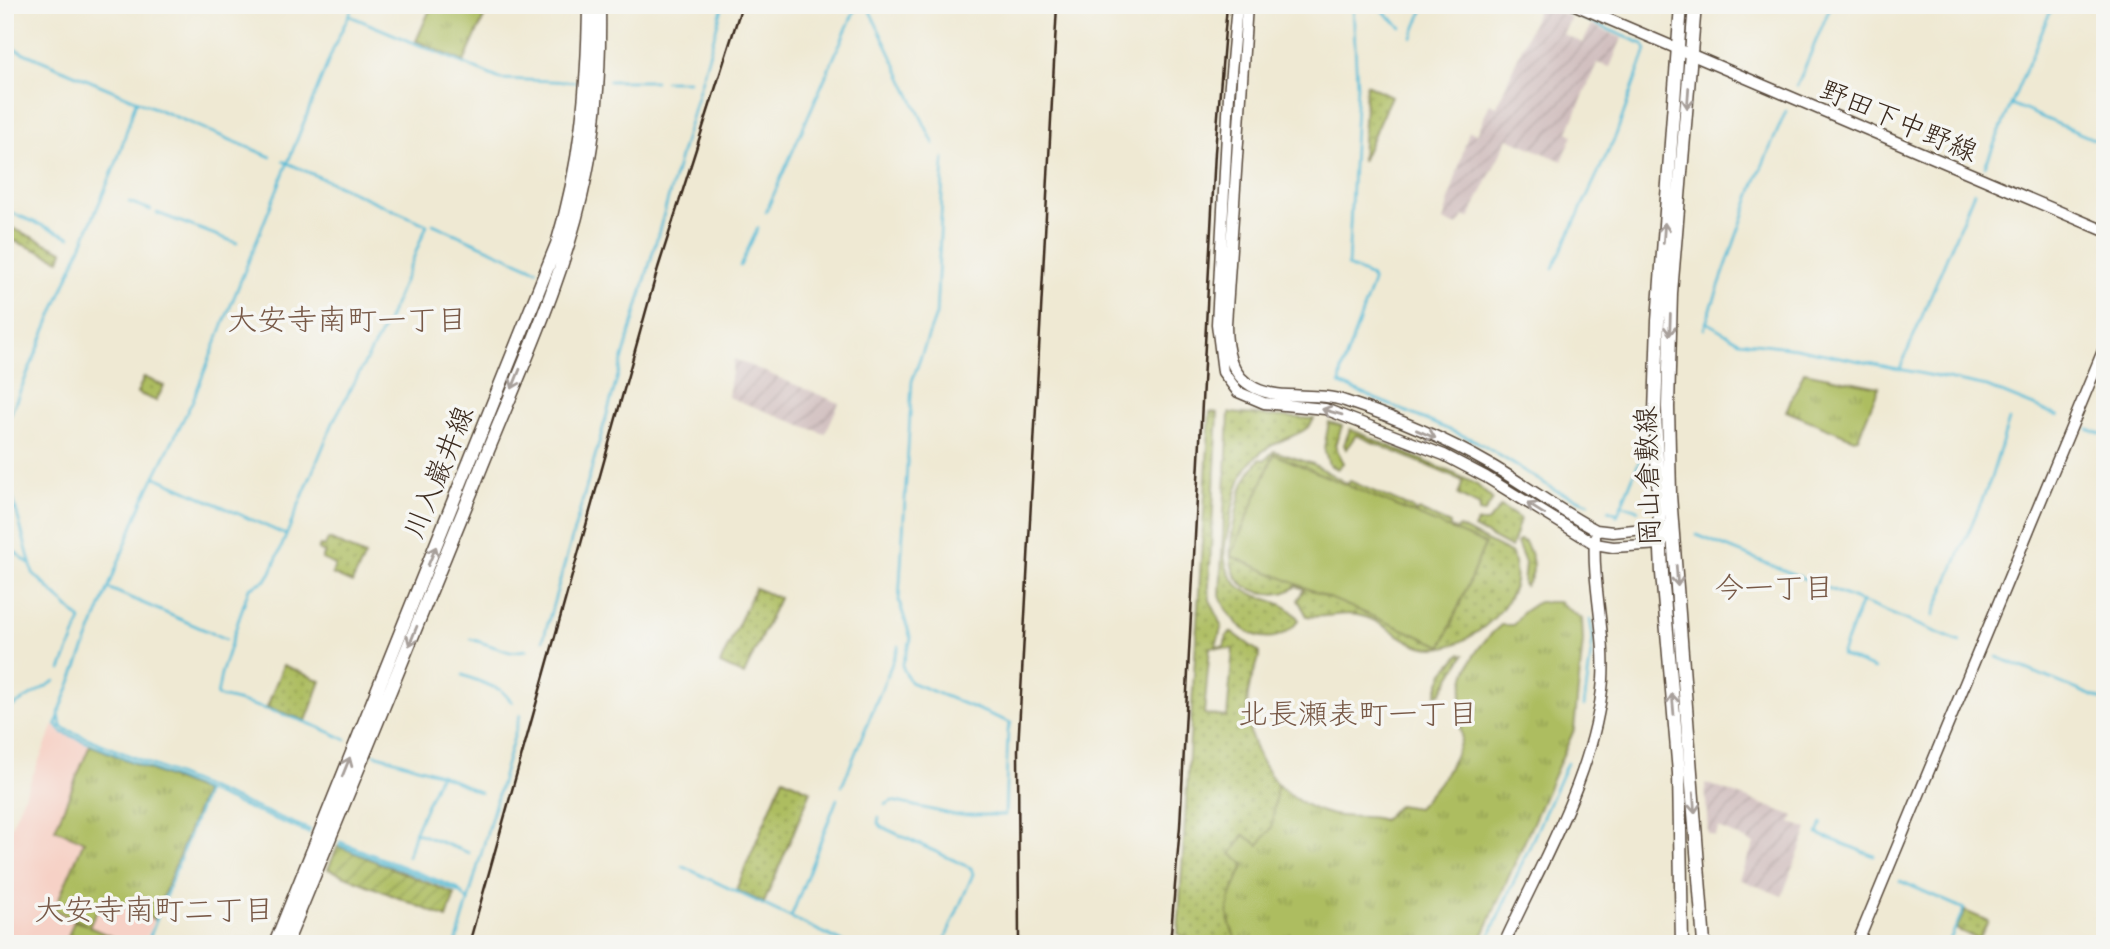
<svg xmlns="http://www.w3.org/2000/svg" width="2110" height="949" font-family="'Indie Flower','Klee One',sans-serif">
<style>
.built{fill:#f6d1c6}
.industrial{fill:url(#industrial-furrows)}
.grass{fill:url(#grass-dots);stroke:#74743f;stroke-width:2;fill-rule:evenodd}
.park{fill:url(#park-tufts);stroke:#74743f;stroke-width:2}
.garden{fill:url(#garden-furrows);stroke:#74743f;stroke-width:2}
.pitch{fill:#adbd60;stroke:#74743f;stroke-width:2}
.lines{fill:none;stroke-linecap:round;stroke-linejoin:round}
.stream{stroke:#59bcd7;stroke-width:2.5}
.tertiary-casing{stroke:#564739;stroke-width:13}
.secondary-casing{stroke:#564739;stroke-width:15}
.tertiary{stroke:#fff;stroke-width:10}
.secondary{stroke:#fff;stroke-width:12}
.rail{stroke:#3b2a1e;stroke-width:2.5}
.oneway{stroke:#a79f9a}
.labels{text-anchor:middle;stroke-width:7;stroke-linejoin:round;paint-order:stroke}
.street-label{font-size:28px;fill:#3b2a1e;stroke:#f6f6f2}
.neighbourhood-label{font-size:30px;fill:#785947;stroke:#f6f6f2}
</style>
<defs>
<pattern id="industrial-furrows" width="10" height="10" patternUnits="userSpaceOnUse" patternTransform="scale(1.75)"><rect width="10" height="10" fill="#d1bfbf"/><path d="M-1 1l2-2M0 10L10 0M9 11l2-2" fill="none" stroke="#b4a4a4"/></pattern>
<pattern id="grass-dots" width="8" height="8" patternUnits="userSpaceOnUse" patternTransform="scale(1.75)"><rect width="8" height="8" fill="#adbd60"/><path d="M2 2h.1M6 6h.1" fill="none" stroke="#8e9a4f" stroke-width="1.8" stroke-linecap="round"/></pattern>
<pattern id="park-tufts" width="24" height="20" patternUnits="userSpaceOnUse" patternTransform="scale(1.75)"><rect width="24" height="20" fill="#adbd60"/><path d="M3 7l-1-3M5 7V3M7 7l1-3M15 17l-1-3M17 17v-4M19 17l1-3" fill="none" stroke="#8e9a4f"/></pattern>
<pattern id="garden-furrows" width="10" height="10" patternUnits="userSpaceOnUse" patternTransform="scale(1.75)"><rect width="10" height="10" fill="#adbd60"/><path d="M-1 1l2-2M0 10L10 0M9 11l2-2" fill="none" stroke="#8e9a4f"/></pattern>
</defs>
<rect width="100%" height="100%" fill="#f6f6f2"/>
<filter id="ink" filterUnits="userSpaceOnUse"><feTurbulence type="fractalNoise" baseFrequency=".0143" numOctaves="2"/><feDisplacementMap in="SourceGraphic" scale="14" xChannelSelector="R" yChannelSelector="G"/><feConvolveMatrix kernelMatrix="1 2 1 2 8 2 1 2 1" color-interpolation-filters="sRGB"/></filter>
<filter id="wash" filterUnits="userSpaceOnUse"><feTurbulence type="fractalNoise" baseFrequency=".00686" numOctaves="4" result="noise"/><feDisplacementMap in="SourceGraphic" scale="28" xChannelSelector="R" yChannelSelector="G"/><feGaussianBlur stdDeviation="1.57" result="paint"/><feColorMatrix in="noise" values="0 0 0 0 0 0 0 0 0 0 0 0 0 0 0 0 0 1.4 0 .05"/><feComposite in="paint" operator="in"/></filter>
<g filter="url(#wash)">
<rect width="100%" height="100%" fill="#efe9d3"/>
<path class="built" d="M54 725 61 733 204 792 144 944H5V841Z"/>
<path class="industrial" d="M1540 5 1571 17 1563 34 1583 43 1592 25 1622 38 1610 67 1597 63 1568 132 1573 135 1562 161 1508 138 1469 218 1463 216 1458 226 1443 221 1469 131 1477 134 1490 103 1497 106Z
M734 359 839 403 825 434 728 397Z
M1705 783 1794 816 1791 823 1808 829 1782 896 1739 879 1754 844 1719 828 1715 836 1708 833Z"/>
<path class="grass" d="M1366 84 1391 96 1362 161Z
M5 225 63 251 60 260 5 237Z
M144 377 164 386 156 401 137 393Z
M1210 412 1218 413 1209 587 1210 600 1222 625 1216 646 1224 647 1227 635 1232 632 1259 652C1260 663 1252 674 1250 684 1241 721 1254 756 1277 784 1277 798 1278 814 1272 827 1253 867 1209 895 1239 944H1199L1178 934ZM1210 647 1233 649 1227 717 1204 714Z
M1229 413 1314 419C1307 432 1296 434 1283 440 1241 458 1238 482 1230 521 1226 542 1219 558 1232 578 1248 603 1283 594 1299 620 1272 656 1231 631 1220 595Z
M1329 422 1342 426 1335 445 1343 463 1337 469 1329 465 1324 448Z
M1350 429 1457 475 1477 485 1493 500 1484 513 1479 512 1480 506 1458 495 1463 481 1356 435 1346 449 1344 445Z
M1274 451 1313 464 1348 484 1350 481 1412 508 1416 513 1418 510 1450 524V527L1457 530 1459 527 1512 554C1514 563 1517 572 1515 581 1510 613 1464 650 1432 648 1407 647 1389 624 1365 617 1345 610 1325 619 1307 616L1298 600 1304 589 1296 586C1287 594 1276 595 1265 593 1225 587 1228 553 1234 524 1241 493 1238 486 1260 459L1265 460Z
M1501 506 1520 519 1511 548 1474 528 1477 522H1488Z
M329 539 365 556 352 583 332 574 335 565 322 559 325 553 318 550 320 546 324 547Z
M1520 540 1525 542C1533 556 1538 574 1525 586L1523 584 1525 563 1517 543Z
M755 588 779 598 744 675 720 664Z
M1460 654 1464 655 1441 693 1436 694 1444 672Z
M283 665 321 681 306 721 267 707Z
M783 778 811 791 764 903 736 890Z
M1965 911 1988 921 1979 940 1956 929Z"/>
<path class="park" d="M432 5H481L488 8 464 62 416 41Z
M1804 372 1879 387 1858 438 1854 439 1786 411Z
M1538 602H1559L1582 619 1583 641 1574 730 1479 944H1239C1219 911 1230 896 1245 864L1231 854 1244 835 1259 845 1272 827 1277 784C1294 800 1316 813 1340 816 1355 818 1369 815 1383 820L1398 805 1417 808C1435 788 1454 767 1461 740 1463 734 1458 727 1459 720 1462 676 1467 654 1501 625H1513L1523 612Z
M90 745 204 792 154 919 103 897 89 927 128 944H65L74 921 87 925 54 910 84 841 55 829Z"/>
<path class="garden" d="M338 846 455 894 447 918 328 869Z"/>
<path class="pitch" d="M1274 454 1485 544 1442 646 1231 556Z"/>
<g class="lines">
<path class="stream" d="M867 5 934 144
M1353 5 1357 85 1348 266 1371 277 1373 282 1342 369 1340 384 1476 441 1555 490 1589 503
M1551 5 1643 44 1646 50 1616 135 1553 268
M1362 8H1379L1401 27
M350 16 500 79 576 82
M1412 37 1425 5
M5 45 271 157
M609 81H655
M665 81H689
M1797 86 1831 5
M2011 104 2105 144
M283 161 427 225 387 322 335 418 271 572 266 580 249 588 221 674 217 696C261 707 306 719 346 740
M1985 166 2053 5
M129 202 151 210
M5 210 70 237
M766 212 857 5
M157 213 237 243
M433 224 537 270
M740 266 758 228
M1706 322 1739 341 1796 348 1987 387 2058 416
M1704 329 1755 183 1786 111
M1900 369 1974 192
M5 427 117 161 136 101
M2088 429 2105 435
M5 469 33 573 81 620 61 670
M156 477 286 535
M1623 505 1638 510
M5 506 15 510
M1608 510 1618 514
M1617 516 1643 452
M1697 535 1960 642
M5 544 30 564
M110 589 226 639
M1862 601 1841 655 1874 669
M1933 616 1990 481 2009 420
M471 639 510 652 527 650
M543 640 723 5
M1997 657 2105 701
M463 675 501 690 512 702
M1584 706 1593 639 1590 619
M5 711 55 681
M59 716 56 724 62 732 309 833
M375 754 440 774 481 793
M842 786 899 646
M885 805 892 801 955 815H1005L1008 730 1011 723 910 682 902 666 911 639 899 601 912 381 936 315 944 158
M879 817 878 823 882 827 971 868 973 874 943 944
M1822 823 1818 834 1874 856
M310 830 65 729 61 726 59 713 143 500 193 400 336 42 354 5
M414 832 469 853
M340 842 457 888 469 902
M339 845 459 892
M408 856 415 831 440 774
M682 866 847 944
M1900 881 1964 909 1948 944
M791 917 837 799
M147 944 206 791
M456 944 520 715
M1486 944 1567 763"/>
</g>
</g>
<g filter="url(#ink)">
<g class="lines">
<defs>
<path id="tertiary" d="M1237 5 1229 95 1217 324 1223 372 1238 392 1264 403 1325 409 1444 455 1486 477 1595 544 1613 547 1661 544 1673 526
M1247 5 1226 324C1226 349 1230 376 1255 388 1281 401 1317 391 1345 401 1394 417 1446 439 1491 465 1527 486 1560 511 1596 530L1613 532 1666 527
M1575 5 2105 231
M1504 944C1542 860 1595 774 1603 680 1606 632 1592 585 1595 537
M1857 944 2105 346"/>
<path id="secondary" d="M1681 5 1658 321 1655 413 1662 573 1679 773 1682 944
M1695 5 1671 293 1668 407 1670 495 1704 944
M275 944 557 244C581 166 588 87 589 5
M286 944C348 792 412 640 473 488 512 387 563 286 585 179 597 122 600 63 599 5"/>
</defs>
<use href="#tertiary" class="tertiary-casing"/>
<use href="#secondary" class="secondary-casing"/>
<use href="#tertiary" class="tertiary"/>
<use href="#secondary" class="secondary"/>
<path class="rail" d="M469 944 658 268 742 5
M1019 944 1018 750 1057 5
M1170 944 1180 826 1215 152 1227 5"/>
</g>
<defs><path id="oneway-shaft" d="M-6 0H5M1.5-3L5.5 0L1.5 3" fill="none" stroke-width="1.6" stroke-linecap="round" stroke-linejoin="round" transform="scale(1.75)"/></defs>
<g class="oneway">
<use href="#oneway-shaft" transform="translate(1688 98) rotate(94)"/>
<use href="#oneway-shaft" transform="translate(1664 233) rotate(-86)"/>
<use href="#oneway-shaft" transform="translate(1670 325) rotate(92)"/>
<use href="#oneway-shaft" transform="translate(516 379) rotate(112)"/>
<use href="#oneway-shaft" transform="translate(1332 412) rotate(-164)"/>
<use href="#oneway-shaft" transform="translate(1426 434) rotate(23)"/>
<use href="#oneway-shaft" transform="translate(1536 509) rotate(-148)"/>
<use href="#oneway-shaft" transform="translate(432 556) rotate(-67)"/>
<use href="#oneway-shaft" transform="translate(1677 576) rotate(86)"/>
<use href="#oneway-shaft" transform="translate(413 636) rotate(112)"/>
<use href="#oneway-shaft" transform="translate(1673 704) rotate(-95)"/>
<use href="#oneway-shaft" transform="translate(346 767) rotate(-68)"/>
<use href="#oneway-shaft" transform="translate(1694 803) rotate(86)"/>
</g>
</g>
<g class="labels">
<g class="street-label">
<text transform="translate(1899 120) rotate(23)" y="10">野田下中野線</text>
<text transform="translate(438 472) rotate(-68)" y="10">川入巌井線</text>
<text transform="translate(1647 476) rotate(-92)" y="10">岡山倉敷線</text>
</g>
<g class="neighbourhood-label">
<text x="347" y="330">大安寺南町一丁目</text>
<text x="1774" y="598">今一丁目</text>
<text x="1358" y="724">北長瀬表町一丁目</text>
<text x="154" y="920">大安寺南町二丁目</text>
</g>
</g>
<rect width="2110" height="949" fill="none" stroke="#f6f6f2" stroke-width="28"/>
</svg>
